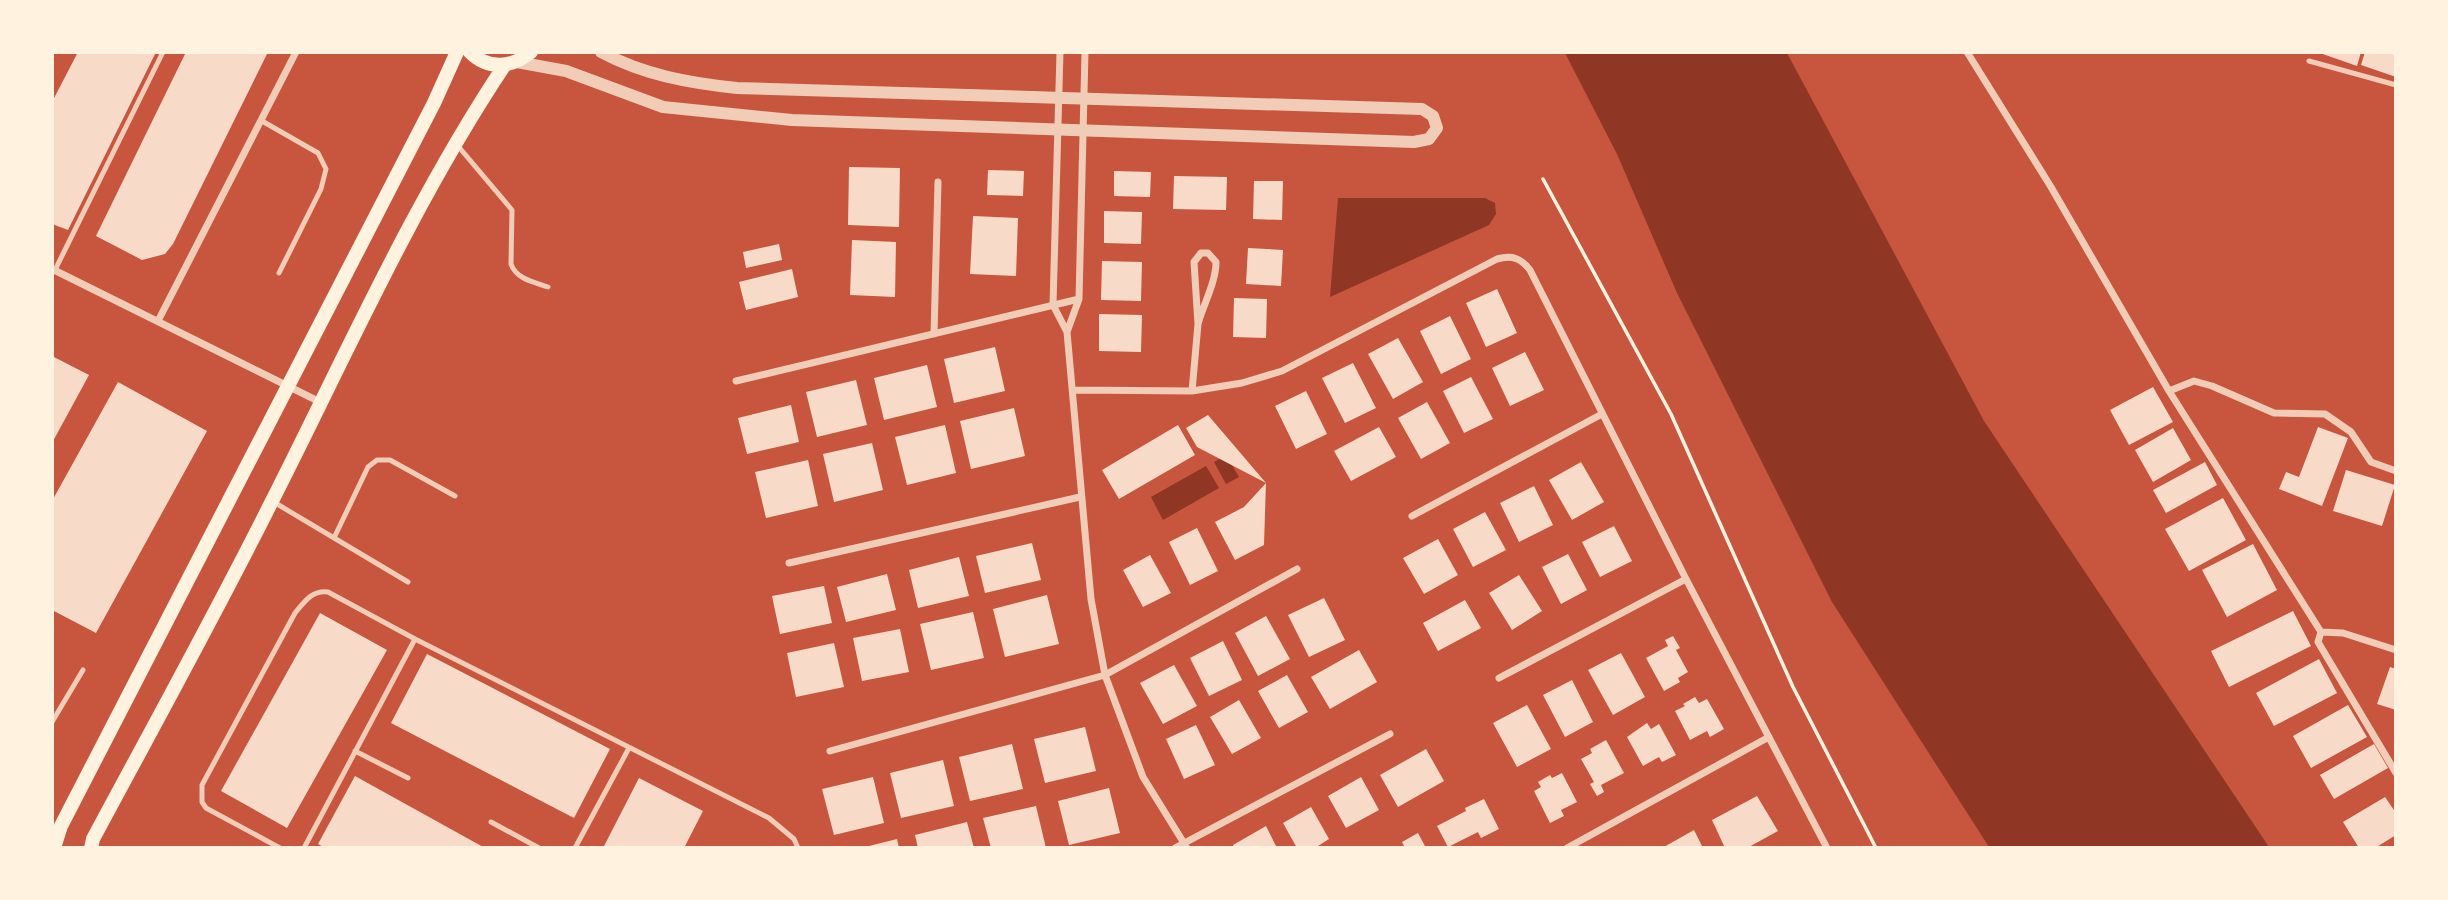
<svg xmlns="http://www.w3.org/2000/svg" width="2448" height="900" font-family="'Roboto Condensed',sans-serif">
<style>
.water{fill:#8f3625}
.building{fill:#f7dbc8}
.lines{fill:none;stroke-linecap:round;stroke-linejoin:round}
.path{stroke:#fff3e0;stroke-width:3.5}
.service{stroke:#f1ccb7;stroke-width:5}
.minor{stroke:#f1ccb7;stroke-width:7}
.tertiary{stroke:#f1ccb7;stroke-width:12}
.secondary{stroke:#fff3e0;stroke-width:14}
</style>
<rect width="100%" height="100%" fill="#c8553d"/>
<path class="water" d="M1565 53H1787L1984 421 2269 847H1989L1832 602 1677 293 1617 154Z
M1338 198H1485L1495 203 1496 214 1489 225 1330 297Z
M1226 455 1239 477 1226 484 1214 462Z
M1206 466 1219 488 1163 520 1151 497Z"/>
<path class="building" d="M78 52H156L68 230 52 224V102Z
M186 52H268L173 244 165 254 142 260 96 236Z
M2317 52H2361L2357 66Z
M2365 52H2396V77L2361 65Z
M849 167 900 168 899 227 848 225Z
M988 170 1024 171 1023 196 987 195Z
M1114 171 1151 172 1150 197 1114 196Z
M1174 176 1227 177 1226 210 1173 209Z
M1254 181H1283L1282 220 1253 219Z
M1104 211 1142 212 1141 244 1104 243Z
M973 216 1018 218 1016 276 970 274Z
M852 240 896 242 895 297 850 295Z
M779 244 782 260 746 268 743 252Z
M1248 248 1283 250 1281 286 1246 284Z
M1102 261 1142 262 1141 301 1101 300Z
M792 269 798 297 746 310 739 282Z
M1497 289 1517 333 1486 347 1466 303Z
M1234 298 1267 299 1266 338 1233 337Z
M1099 314 1142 315 1141 352 1099 351Z
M1450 316 1471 359 1441 374 1420 331Z
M1398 338 1423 382 1393 399 1368 354Z
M995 347 1005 391 954 403 944 359Z
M1525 352 1544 390 1510 406 1492 368Z
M52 356 89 375 52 443Z
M1353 363 1376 408 1345 423 1322 378Z
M927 365 937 407 884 420 874 378Z
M1471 377 1493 419 1464 433 1443 391Z
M856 380 867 425 817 437 806 392Z
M118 382 207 431 96 633 52 610V501Z
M2153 387 2173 422 2129 445 2110 410Z
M1306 391 1327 434 1296 449 1275 406Z
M1427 402 1450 443 1421 459 1398 418Z
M791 405 799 442 747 454 738 418Z
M1014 408 1025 456 971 469 960 421Z
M1208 415 1266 483 1197 447 1186 428Z
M945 425 956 473 907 485 895 437Z
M1178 425 1195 455 1119 499 1102 470Z
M1379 427 1396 457 1351 481 1334 451Z
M2318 427 2348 438 2322 506 2279 489 2286 472 2299 477Z
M2173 428 2191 460 2153 482 2135 450Z
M872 443 883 490 834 502 823 454Z
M808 460 818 506 766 518 755 472Z
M1581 462 1604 502 1572 520 1549 480Z
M2205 462 2217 485 2166 513 2153 490Z
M2346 470 2395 485 2382 526 2333 511Z
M1266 483 1264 545 1235 560 1215 522 1244 507Z
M1534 486 1553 525 1519 542 1500 503Z
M2223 498 2246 540 2189 571 2165 529Z
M1485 512 1506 550 1473 567 1453 529Z
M1614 526 1632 561 1600 577 1582 542Z
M1197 528 1218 571 1190 585 1169 542Z
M1438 539 1458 575 1424 594 1403 558Z
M1032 543 1041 580 985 593 976 556Z
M2253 544 2277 590 2227 617 2202 570Z
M1568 554 1587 590 1561 604 1542 567Z
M1150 555 1171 593 1143 607 1123 570Z
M959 557 969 596 918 608 909 570Z
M887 574 896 610 846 622 837 587Z
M1519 575 1542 611 1512 630 1489 593Z
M824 586 832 623 780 634 772 596Z
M1047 595 1059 644 1005 657 993 609Z
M1324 598 1345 640 1309 657 1288 615Z
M1465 600 1481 628 1438 651 1423 623Z
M2293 611 2311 646 2229 687 2211 651Z
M973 612 984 658 931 670 920 624Z
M320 613 387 650 287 828 221 791Z
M1266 616 1290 659 1258 676 1235 633Z
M900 629 909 672 862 681 853 638Z
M1673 636 1680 648 1676 650 1688 672 1678 678 1680 682 1664 691 1646 658 1668 646 1665 640Z
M1223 641 1242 680 1209 696 1190 658Z
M834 643 844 687 796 697 787 653Z
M1359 650 1377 682 1330 709 1311 677Z
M1621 653 1645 697 1613 715 1588 670Z
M427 654 610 749 574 818 391 723Z
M2319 659 2337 693 2274 726 2256 693Z
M1174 665 1197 706 1163 724 1140 683Z
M2390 667 2396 669V710L2377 704Z
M1287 675 1308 712 1279 728 1258 691Z
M1572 680 1593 722 1565 737 1543 695Z
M1695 697 1699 703 1707 699 1724 729 1710 737 1707 731 1690 740 1675 711 1685 706 1683 704Z
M1239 700 1261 738 1232 754 1210 717Z
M1527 705 1551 749 1517 767 1493 723Z
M2348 705 2367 737 2311 768 2293 736Z
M1647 723 1651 729 1659 724 1676 755 1662 762 1659 757 1643 766 1627 737Z
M1196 725 1215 765 1184 779 1166 739Z
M1085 727 1096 771 1045 783 1034 739Z
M1606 740 1624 773 1601 785 1604 792 1597 796 1590 784 1594 782 1581 759 1592 753 1590 749Z
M1012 744 1023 789 970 801 959 757Z
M2374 744 2388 768 2334 799 2320 775Z
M1426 749 1444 781 1398 807 1380 775Z
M943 760 954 806 901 818 890 773Z
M1562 773 1577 802 1561 810 1564 816 1550 823 1534 791 1541 787 1538 782 1550 775 1552 778Z
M355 776 485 848H325L318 844Z
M873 777 884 823 834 835 822 789Z
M1361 777 1379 810 1346 828 1328 796Z
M639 778 703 811 684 848H603Z
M1109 788 1120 833 1069 845 1058 801Z
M1757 796 1778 831 1747 848H1725L1712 820Z
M2385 797 2396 813V835L2375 848H2359L2343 822Z
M1484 799 1499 829 1481 838 1478 832 1448 847 1437 826 1466 811 1465 808Z
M1036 806 1046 848H991L983 818Z
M1311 807 1329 839 1315 848H1297L1283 823Z
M967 822 974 848H918L915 835Z
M1266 826 1277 848H1234L1233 845Z
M1694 830 1703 848H1662L1671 843Z
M1418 833 1426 848H1405L1402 842Z
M897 839 899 848H865V847Z"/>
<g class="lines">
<path class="path" d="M1543 179 1671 414 1793 687 1876 848"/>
<path class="service" d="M2309 61 2396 85
M262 121 318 153 326 169 321 189 279 273
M458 146 512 210 511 264C516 279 534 282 548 287
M55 270 163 52
M272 501 408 582
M334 538 368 467 377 460H390L455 496
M52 722 83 670
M355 751 408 778
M491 822 539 848
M280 848 206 808 202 802V785L295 613C305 601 312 590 328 592L415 639 769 818 794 839 798 848
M304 848 415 639
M575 848 629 748"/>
<path class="minor" d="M1060 52 1053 305 1067 332 1091 599 1105 675 1143 777 1187 848
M1967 52 2051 187 2169 391 2321 632 2318 642 2396 773
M52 269 320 402
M158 321 296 52
M1067 332 1079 299 1085 52
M934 334 938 182
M736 381 1079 299
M1073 390 1192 391 1242 383 1282 371 1497 259C1512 255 1521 258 1530 270L1686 579 1827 848
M1192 391 1198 324 1194 262 1201 253H1208L1216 262C1216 282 1204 303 1198 324
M2169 391 2194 381 2212 386 2274 413 2325 414 2351 432 2371 462 2396 471
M1412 516 1602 414
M789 563 1080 497
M2321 632 2343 633 2396 650
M1499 678 1686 579
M830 751 1105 675 1297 569
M1175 848 1390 734
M1567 848 1769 737"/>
<path class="tertiary" d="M517 62 566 71 663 107 792 120 1414 142 1429 139 1437 128 1433 116 1422 109 737 88C689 83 644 75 601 52"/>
<path class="secondary" d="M470 52C488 70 512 68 531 52
M54 848 61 826 434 103 457 52
M91 848 93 839C153 727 215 615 272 501 346 355 413 203 504 66"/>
</g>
<rect width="2448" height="900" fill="none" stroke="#fff3e0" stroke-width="108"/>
</svg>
